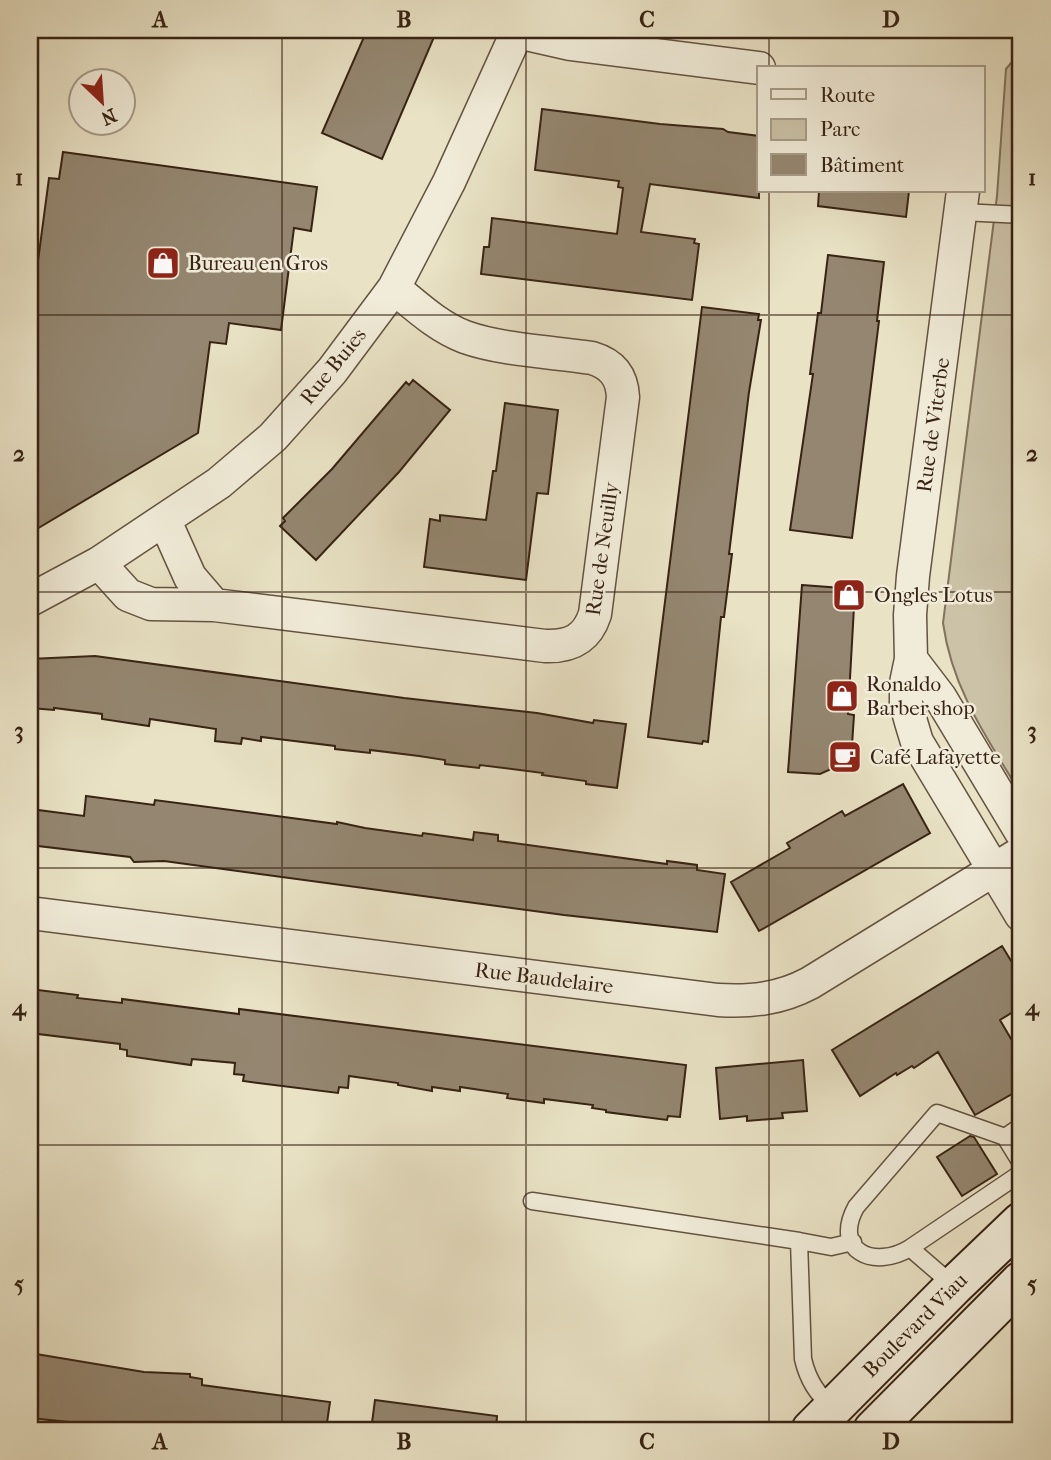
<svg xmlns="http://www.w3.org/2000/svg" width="1051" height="1460" font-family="'IM FELL French Canon',serif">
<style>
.green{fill:#cbc2a7;stroke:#82725e;stroke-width:2}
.building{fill:#948670;stroke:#382314;stroke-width:2}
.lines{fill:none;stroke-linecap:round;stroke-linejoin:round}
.lane-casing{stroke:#645340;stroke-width:19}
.street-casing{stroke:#645340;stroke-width:35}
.secondary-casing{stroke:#382314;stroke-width:42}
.lane{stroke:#f1ecd9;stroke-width:16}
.street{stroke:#f1ecd9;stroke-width:32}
.secondary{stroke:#f1ecd9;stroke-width:38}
.grid{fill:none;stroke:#382314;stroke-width:2;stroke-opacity:0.55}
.labels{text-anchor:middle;stroke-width:5;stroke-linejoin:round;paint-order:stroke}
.poi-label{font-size:21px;fill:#382314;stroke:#f1ecd9;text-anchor:start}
.street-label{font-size:21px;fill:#382314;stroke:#f1ecd9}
.neatline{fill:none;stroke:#382314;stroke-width:2.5}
.grid-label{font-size:23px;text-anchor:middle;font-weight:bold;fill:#382314}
</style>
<rect width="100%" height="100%" fill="#e9e2c5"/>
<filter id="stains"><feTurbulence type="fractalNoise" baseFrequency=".00286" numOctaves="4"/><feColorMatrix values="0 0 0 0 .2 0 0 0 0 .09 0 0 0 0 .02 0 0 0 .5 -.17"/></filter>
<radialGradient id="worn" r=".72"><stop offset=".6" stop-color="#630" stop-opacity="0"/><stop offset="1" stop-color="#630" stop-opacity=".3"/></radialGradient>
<path class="green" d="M1021 51V794C987 738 952 689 943 623L997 196 1006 69Z"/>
<path class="building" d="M367 30H437L382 159 322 133Z
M542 109 660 124 723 129 728 132 759 136V198L650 184 641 232 695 239 694 243 699 244 692 300 481 274 484 247H489L492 218 617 234 623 188 618 187 619 181 535 170Z
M63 152 317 187 311 231 294 228 281 330 229 323 226 344 210 342 198 433 30 533V321L49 178 59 179Z
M819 191H909L906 217 818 206Z
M828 255 884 262 877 321H879L852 538 790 530 813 374H810L818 313H821Z
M702 307 759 314 758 320H761L749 392 729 554H732L724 617H721L708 742 703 741 702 744 648 737Z
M413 380 450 410 399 472 316 560 280 526 285 521 283 518 332 469 406 382 409 385Z
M505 403 558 410 548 494 537 493 526 580 424 567 430 519 440 521V515L486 520 493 471H496Z
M802 585 855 589 848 714 854 715 851 760 820 774 788 772Z
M95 656 404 698 537 713 593 723 594 720 626 724 617 788 586 784V781L542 775 543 773 480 765 479 768 445 764V760L419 756 370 750V753L335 749V746L286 740 261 737V741L242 738 241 744 215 741 216 729 150 719 149 726 102 719V714L54 708V710L30 708V659Z
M903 784 930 833 759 931 731 882 790 848 787 843 842 811 845 816Z
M86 796 154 805 155 800 337 824V822L365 828 422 836 423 833 473 840 474 832 498 835V841L667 864V861L697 865V870L725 874 717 932 564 915 164 861 134 862 130 857 30 845V809L84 816Z
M1002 946 1021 977V1007L1000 1020 1021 1056V1089L975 1115 938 1052 914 1068 912 1066 897 1075 896 1073 860 1096 832 1050Z
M30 989 78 995 77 998 122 1003V999L239 1014V1009L686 1065 680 1117 668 1116 667 1120 606 1112V1110L592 1108 593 1105 544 1099V1103L507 1098 508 1094 460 1087V1091L432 1087V1091L398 1085V1083L349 1076 348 1088 339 1087 338 1093 243 1081 244 1075 234 1074 235 1063 192 1059 191 1065 127 1056V1050L120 1049V1044L30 1033Z
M803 1060 807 1111 782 1113 783 1118 747 1121V1116L720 1119 716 1068Z
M970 1136 974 1137 997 1174 962 1196 937 1157Z
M30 1353 144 1372 190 1374V1377L202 1379V1385L330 1402 326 1430H148L30 1418Z
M375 1400 497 1416 496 1430H371Z"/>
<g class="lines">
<defs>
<path id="lane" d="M961 212 1021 215
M1005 1137 1021 1163
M532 1201 799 1241 803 1359C808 1380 817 1394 833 1408
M799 1241 831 1247 853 1242
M910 1248 1021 1173
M954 1286 910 1248C874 1270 832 1251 856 1207L937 1113 1005 1137 1021 1126"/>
<path id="street" d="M517 32 570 44 759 68
M963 191 913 576 910 615 911 659 906 683V704L911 722 917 742 1021 915
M165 521 190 577 214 605
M99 563 128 595 151 604 214 605 545 646C571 647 587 639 595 614L623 397C622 376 612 364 592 358 553 352 501 350 465 337 438 327 415 305 394 288
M30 600 99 563 219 483 273 437 332 371 394 288 449 182 518 30
M911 659 940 697 1021 832
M30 913 718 1000C751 1002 780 999 810 983L1021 853"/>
<path id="secondary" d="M811 1430 954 1286 1021 1222
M873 1430 1021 1281"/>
</defs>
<use href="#lane" class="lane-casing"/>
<use href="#street" class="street-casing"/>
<use href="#secondary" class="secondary-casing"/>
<use href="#lane" class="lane"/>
<use href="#street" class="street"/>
<use href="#secondary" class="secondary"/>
</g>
<path class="grid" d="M282 30V1430M526 30V1430M769 30V68M769 191V1430M30 315H1021M30 592H1021M30 868H1021M30 1145H1021"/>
<defs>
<symbol id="shop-square" viewBox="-11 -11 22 22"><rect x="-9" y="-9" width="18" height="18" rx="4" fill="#8f2418" stroke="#f1ecd9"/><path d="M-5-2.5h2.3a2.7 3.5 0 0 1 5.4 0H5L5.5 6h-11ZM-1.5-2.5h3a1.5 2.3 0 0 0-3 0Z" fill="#fff"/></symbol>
<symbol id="cafe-square" viewBox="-11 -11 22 22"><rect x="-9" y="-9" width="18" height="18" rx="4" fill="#8f2418" stroke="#f1ecd9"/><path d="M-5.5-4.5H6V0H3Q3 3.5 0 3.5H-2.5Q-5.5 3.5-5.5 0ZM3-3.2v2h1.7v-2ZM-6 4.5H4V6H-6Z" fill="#fff"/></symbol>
</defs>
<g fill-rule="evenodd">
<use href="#shop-square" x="144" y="244" width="38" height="38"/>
<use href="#shop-square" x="830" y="576" width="38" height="38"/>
<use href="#shop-square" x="823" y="677" width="38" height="38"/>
<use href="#cafe-square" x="826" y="738" width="38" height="38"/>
</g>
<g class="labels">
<g class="poi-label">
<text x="188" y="270">Bureau en Gros</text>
<text x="874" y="602">Ongles Lotus</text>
<text x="866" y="691">Ronaldo<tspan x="866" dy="24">Barber shop</tspan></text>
<text x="870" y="764">Café Lafayette</text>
</g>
<g class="street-label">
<text transform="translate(333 366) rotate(-51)" y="7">Rue Buies</text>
<text transform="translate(933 425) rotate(-82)" y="7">Rue de Viterbe</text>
<text transform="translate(602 549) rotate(-82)" y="7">Rue de Neuilly</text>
<text transform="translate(544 978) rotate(7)" y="7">Rue Baudelaire</text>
<text transform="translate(915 1325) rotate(-45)" y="7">Boulevard Viau</text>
</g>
</g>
<rect width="1051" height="1460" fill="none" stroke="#e9e2c5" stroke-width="77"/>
<rect x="757" y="66" width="228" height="126" fill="#f1ecd9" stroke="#a79c8a" stroke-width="2"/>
<rect x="771" y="89" width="35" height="10" fill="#f1ecd9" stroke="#a79c8a" stroke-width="2"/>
<text x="820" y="102" font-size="21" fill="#382314">Route</text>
<rect x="771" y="119" width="35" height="21" fill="#cbc2a7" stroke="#a79c8a" stroke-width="2"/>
<text x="820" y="136" font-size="21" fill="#382314">Parc</text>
<rect x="771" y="154" width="35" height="21" fill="#948670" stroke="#a79c8a" stroke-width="2"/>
<text x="820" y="172" font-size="21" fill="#382314">Bâtiment</text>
<g transform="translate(102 102) rotate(155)"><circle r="33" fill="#f1ecd9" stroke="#a79c8a" stroke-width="2"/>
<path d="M0-5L12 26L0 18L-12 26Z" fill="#8f2418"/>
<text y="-10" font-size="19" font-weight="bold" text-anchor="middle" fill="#382314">N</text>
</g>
<rect x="38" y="38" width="974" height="1384" class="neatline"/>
<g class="grid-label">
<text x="160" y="27">A</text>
<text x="404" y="27">B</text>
<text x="647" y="27">C</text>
<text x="891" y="27">D</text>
<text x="19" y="185">1</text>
<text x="1032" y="185">1</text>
<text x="19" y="461">2</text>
<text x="1032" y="461">2</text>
<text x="19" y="738">3</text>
<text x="1032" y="738">3</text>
<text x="19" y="1015">4</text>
<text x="1032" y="1015">4</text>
<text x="19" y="1291">5</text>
<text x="1032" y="1291">5</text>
<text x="160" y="1449">A</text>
<text x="404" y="1449">B</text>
<text x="647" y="1449">C</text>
<text x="891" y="1449">D</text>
</g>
<rect width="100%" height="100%" filter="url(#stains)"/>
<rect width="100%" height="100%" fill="url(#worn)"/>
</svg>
